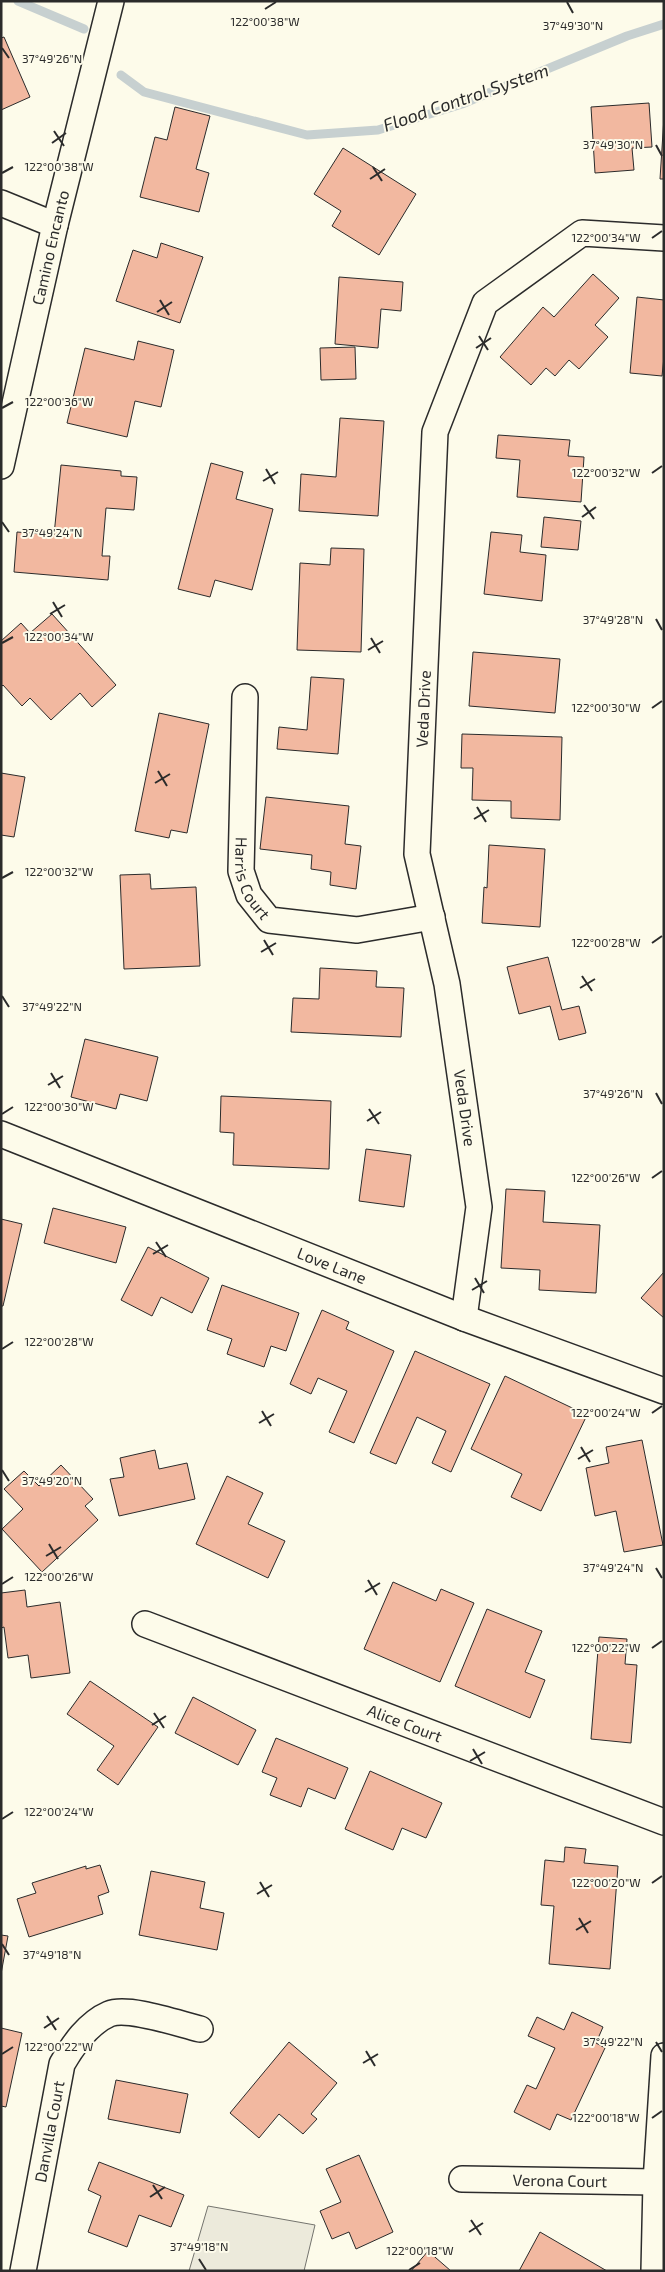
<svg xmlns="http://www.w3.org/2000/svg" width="665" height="2272" font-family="'Exo 2',sans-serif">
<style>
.parking{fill:#eceadb;stroke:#74746e}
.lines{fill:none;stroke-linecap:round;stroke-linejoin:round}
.stream{stroke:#c7d0d0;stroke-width:9}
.building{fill:#f2b8a0;stroke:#2b2b2b}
.street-casing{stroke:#2b2b2b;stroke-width:28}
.street{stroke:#fdfbea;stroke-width:25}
.ticks{fill:none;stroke:#2b2b2b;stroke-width:2}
.labels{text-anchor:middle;stroke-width:4;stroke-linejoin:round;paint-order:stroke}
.street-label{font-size:16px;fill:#2b2b2b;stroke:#fdfbea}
.water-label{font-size:18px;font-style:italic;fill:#2b2b2b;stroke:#fdfbea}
.ticks-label{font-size:12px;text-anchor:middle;fill:#2b2b2b;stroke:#fdfbea;stroke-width:4;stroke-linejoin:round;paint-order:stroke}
</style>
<rect width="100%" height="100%" fill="#fdfbea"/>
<path class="parking" d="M208 2206 315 2225 304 2271H189Z"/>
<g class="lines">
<path class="stream" d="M18 1 84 29
M121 75 144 92 307 135 378 130 462 104 627 36 664 24"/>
</g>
<path class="building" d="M4 37 30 97 1 110V38Z
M649 103 652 147 632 148 634 170 595 173 591 107Z
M175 107 210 116 196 169 209 173 199 212 140 197 155 137 167 140Z
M664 117V179H660Z
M343 148 416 194 379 255 332 226 341 211 314 194Z
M161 243 203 257 180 323 116 301 133 250 157 258Z
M593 274 619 298 595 325 608 337 579 369 569 360 555 376 546 368 531 385 500 357 543 307 554 317Z
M339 277 403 282 401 311 381 309 378 348 335 344Z
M637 297 664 300V357L662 376 630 373Z
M138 341 174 350 161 407 135 401 127 437 67 423 85 348 134 360Z
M355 347 356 379 321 380 320 348Z
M340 418 384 421 378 516 299 511 301 474 336 477Z
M498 435 570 440 568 456 584 457 581 502 517 497 520 460 496 458Z
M211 463 243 472 236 499 273 509 252 590 215 580 210 597 178 589Z
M61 465 121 471V476L137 477 134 510 106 508 102 556H110L108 580 14 572 17 532 54 535Z
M544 517 581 521 578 550 541 547Z
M491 532 522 535 520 552 546 555 542 601 484 594Z
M331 548 364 549 361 652 297 650 300 563 330 565Z
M52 614 116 685 92 707 80 693 51 720 30 698 22 706 3 685 1 687V641L21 623 30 633Z
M473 652 560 659 555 713 469 706Z
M311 677 344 679 338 754 277 749 279 727 307 730Z
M159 713 209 724 187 833 171 830 169 838 135 831Z
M462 734 562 737 560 820 511 818V801L472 800 473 768H461Z
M1 773 25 777 14 837 1 835Z
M266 797 349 806 345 844 361 846 356 889 330 885 331 872 311 869 312 855 260 849Z
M489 845 545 849 540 927 482 923 484 887 487 888Z
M150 874 151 889 196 887 200 966 124 969 120 875Z
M548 957 562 1010 579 1006 586 1033 559 1040 550 1006 519 1014 507 967Z
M320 968 377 971 376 987 404 988 401 1037 291 1032 293 998 319 999Z
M85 1039 158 1057 147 1101 120 1094 116 1109 71 1097Z
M221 1096 331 1101 329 1169 233 1165 234 1133 220 1132Z
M366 1149 411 1155 404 1207 359 1201Z
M506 1189 545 1191 543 1222 600 1225 596 1293 539 1290 540 1270 501 1268Z
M53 1208 126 1227 116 1263 44 1243Z
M1 1219 22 1224 3 1306H1Z
M148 1247 209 1278 192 1313 161 1297 152 1316 121 1300Z
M664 1272V1318L641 1298Z
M222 1285 299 1313 286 1351 271 1346 264 1367 227 1354 232 1339 207 1330Z
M322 1310 349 1322 346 1329 394 1351 354 1443 329 1432 347 1391 318 1378 311 1394 290 1384Z
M415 1351 490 1384 451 1472 432 1463 446 1431 417 1417 396 1464 370 1453Z
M505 1376 587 1415 541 1511 511 1497 522 1474 471 1449Z
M642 1440 663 1545 624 1552 616 1511 595 1516 586 1468 609 1463 606 1447Z
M155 1450 159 1469 187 1463 195 1499 119 1516 110 1479 124 1477 120 1458Z
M61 1465 93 1499 85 1506 98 1520 42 1572 2 1529 23 1509 4 1489 24 1471 39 1486Z
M227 1476 263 1493 248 1524 285 1541 268 1578 196 1544Z
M393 1582 436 1601 441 1589 474 1603 440 1682 364 1649Z
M25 1590 27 1607 60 1602 70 1673 31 1678 28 1655 8 1658 4 1627 1 1628V1593Z
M487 1609 542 1631 525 1672 545 1680 530 1718 455 1686Z
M599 1637 627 1639 625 1664 637 1665 631 1743 591 1739Z
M90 1681 158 1727 118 1785 97 1770 114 1746 67 1714Z
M193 1697 256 1730 238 1765 175 1733Z
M276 1738 348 1768 335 1799 308 1788 301 1807 270 1795 277 1778 262 1772Z
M370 1771 442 1803 426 1838 402 1828 393 1850 345 1829Z
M565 1847 586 1849 584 1863 618 1866 610 1969 549 1964 554 1906 541 1905 545 1860 564 1862Z
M100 1865 109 1892 98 1896 103 1914 29 1937 17 1899 36 1893 32 1883 86 1866V1869Z
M151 1871 205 1882 200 1908 224 1913 217 1950 139 1935Z
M1 1935 8 1936 1 1974Z
M572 2012 603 2027 596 2043 605 2048 571 2120 557 2114 550 2130 514 2112 527 2085 536 2089 555 2048 528 2036 537 2017 564 2030Z
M1 2028 22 2033 6 2107 1 2106Z
M289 2042 337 2083 311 2114 317 2119 303 2134 279 2114 259 2138 230 2113Z
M116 2080 188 2094 180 2133 108 2119Z
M359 2155 393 2232 356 2249 349 2232 332 2239 320 2211 341 2202 326 2169Z
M99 2162 184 2195 171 2227 139 2215 127 2247 88 2232 101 2196 88 2190Z
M540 2232 607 2271H519Z
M428 2251 451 2271H411Z"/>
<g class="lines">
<defs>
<g id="street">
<path d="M1 203 55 225"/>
<path id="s1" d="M1 466 55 225 111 1"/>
<path id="s2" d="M245 697 241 871 249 895 269 920 357 930 432 917"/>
<path id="s3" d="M1 1134 464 1318 664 1391"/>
<path id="s4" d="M464 1318 479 1207 447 984 417 854 435 432 485 303 582 233 664 238"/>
<path id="s5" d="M145 1624 664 1822"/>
<path id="s6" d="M462 2179 656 2182"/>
<path id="s7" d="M23 2271 62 2064C73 2045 88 2023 109 2014 128 2006 179 2024 200 2029"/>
<path d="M654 2271 656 2182 664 2056"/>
</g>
</defs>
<use href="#street" class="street-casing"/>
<use href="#street" class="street"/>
</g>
<path class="ticks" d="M567 2 573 13M265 9 276 2M2 48 9 58M54 131 64 146M52 143 66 133M656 145 662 156M373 167 382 181M2 173 13 167M370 179 385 169M652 238 662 231M160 300 169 315M157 312 172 302M479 336 488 350M476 348 491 338M2 408 13 402M266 469 275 484M652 473 662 466M263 481 278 472M584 505 594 519M582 517 596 507M2 522 9 532M53 602 62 617M50 614 65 605M656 619 662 630M371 638 380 653M2 643 13 637M368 650 383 641M652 708 662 701M158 771 167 786M155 783 170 774M477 807 486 822M474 819 489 810M2 878 13 872M264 940 273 955M652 943 662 936M261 952 276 943M582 976 592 991M580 988 595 979M2 996 9 1007M51 1073 60 1088M48 1085 63 1076M656 1093 662 1104M369 1109 379 1124M2 1114 13 1107M367 1121 381 1112M652 1178 662 1171M156 1242 166 1257M153 1254 168 1245M475 1278 484 1293M472 1290 487 1281M2 1349 13 1342M262 1411 271 1426M652 1413 662 1406M259 1423 274 1414M581 1447 590 1462M578 1459 593 1450M2 1470 9 1481M49 1544 58 1559M46 1556 61 1547M656 1568 662 1578M368 1580 377 1595M2 1584 13 1577M365 1592 380 1583M652 1648 662 1641M154 1713 164 1728M152 1725 166 1716M473 1749 482 1764M470 1761 485 1752M2 1819 13 1812M260 1882 269 1897M652 1883 662 1876M257 1894 272 1885M579 1918 588 1933M576 1930 591 1921M2 1944 9 1955M47 2016 56 2030M44 2028 59 2018M656 2042 662 2052M366 2051 375 2066M2 2054 13 2047M363 2063 378 2054M652 2118 662 2111M153 2185 162 2199M150 2197 165 2187M471 2220 481 2235M469 2232 483 2223M199 2259 206 2270M409 2270 420 2263"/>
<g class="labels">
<g class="street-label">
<text dy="6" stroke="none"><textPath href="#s1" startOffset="224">Camino Encanto</textPath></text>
<text dy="6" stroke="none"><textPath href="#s4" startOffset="616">Veda Drive</textPath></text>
<text dy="6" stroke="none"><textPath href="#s2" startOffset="184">Harris Court</textPath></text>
<text transform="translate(465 1108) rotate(82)" y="6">Veda Drive</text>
<text dy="6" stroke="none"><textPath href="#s3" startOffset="356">Love Lane</textPath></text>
<text dy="6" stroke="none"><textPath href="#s5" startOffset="278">Alice Court</textPath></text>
<text dy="6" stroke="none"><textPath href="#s7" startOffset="142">Danvilla Court</textPath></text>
<text dy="6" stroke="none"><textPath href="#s6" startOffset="98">Verona Court</textPath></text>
</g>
<g class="water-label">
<text transform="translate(466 98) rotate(-19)" y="6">Flood Control System</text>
</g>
</g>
<g class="ticks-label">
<text x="265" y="26">122°00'38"W</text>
<text x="573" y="30">37°49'30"N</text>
<text x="52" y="63">37°49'26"N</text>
<text x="613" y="149">37°49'30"N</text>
<text x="59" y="171">122°00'38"W</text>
<text x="606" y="242">122°00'34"W</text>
<text x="59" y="406">122°00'36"W</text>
<text x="606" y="477">122°00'32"W</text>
<text x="52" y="537">37°49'24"N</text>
<text x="613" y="624">37°49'28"N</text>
<text x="59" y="641">122°00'34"W</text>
<text x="606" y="712">122°00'30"W</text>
<text x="59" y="876">122°00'32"W</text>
<text x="606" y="947">122°00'28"W</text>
<text x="52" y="1011">37°49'22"N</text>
<text x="613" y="1098">37°49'26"N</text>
<text x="59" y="1111">122°00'30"W</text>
<text x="606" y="1182">122°00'26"W</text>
<text x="59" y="1346">122°00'28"W</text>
<text x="606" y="1417">122°00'24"W</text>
<text x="52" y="1485">37°49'20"N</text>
<text x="613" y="1572">37°49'24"N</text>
<text x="59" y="1581">122°00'26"W</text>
<text x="606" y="1652">122°00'22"W</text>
<text x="59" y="1816">122°00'24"W</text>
<text x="606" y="1887">122°00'20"W</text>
<text x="52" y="1959">37°49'18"N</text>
<text x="613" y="2046">37°49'22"N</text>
<text x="59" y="2051">122°00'22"W</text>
<text x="606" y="2122">122°00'18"W</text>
<text x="199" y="2251">37°49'18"N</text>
<text x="420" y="2255">122°00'18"W</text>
</g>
<rect width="665" height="2272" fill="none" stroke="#2b2b2b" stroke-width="5"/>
</svg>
